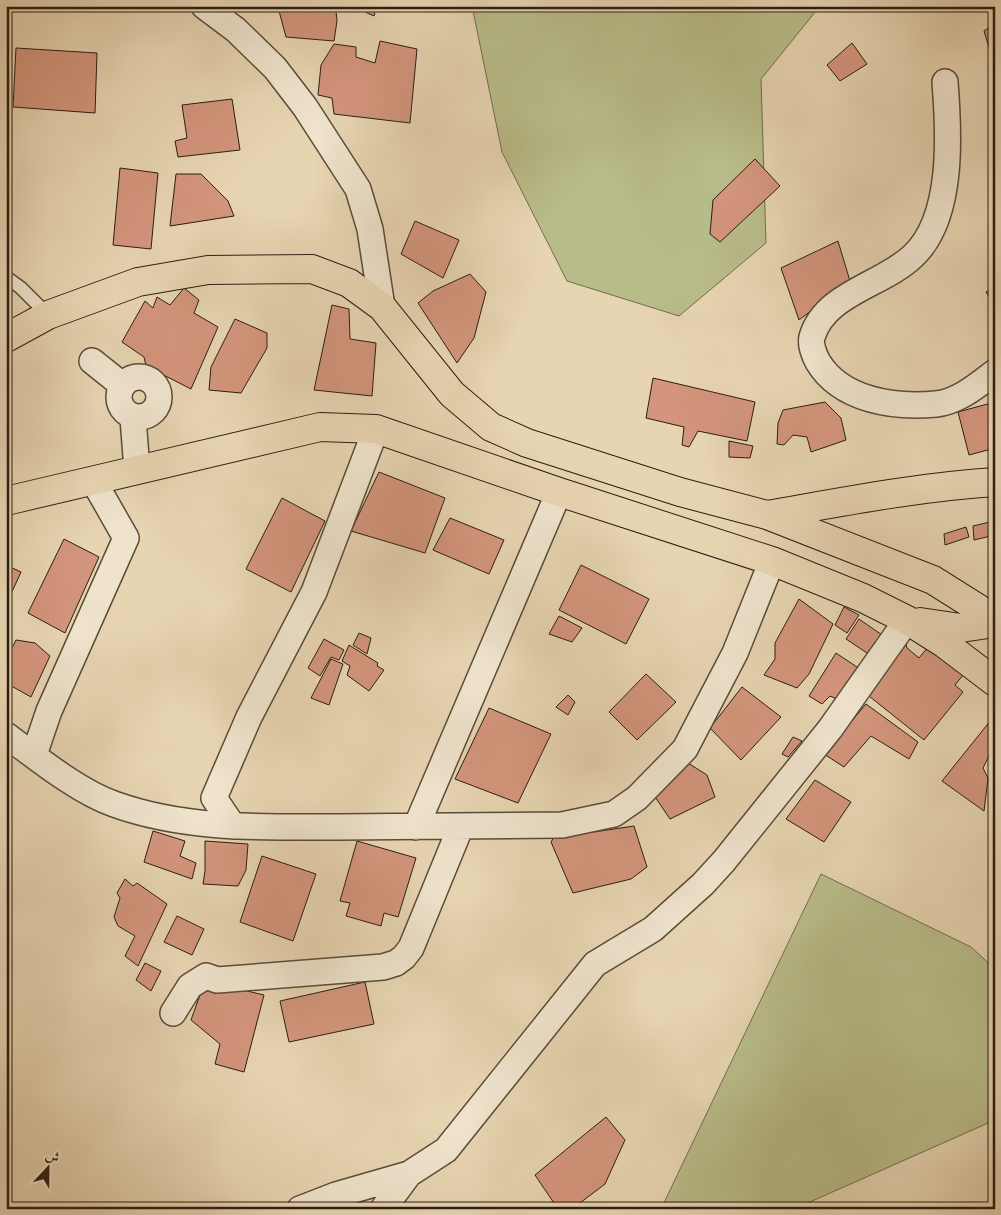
<svg xmlns="http://www.w3.org/2000/svg" width="1001" height="1215" font-family="Vollkorn,Amiri,serif">
<style>
.green{fill:#b8bc89;stroke:#716d4e}
.building{fill:#d3957c;stroke:#2a1e12}
.lines{fill:none;stroke-linecap:round;stroke-linejoin:round}
.service-casing{stroke:#594c3a;stroke-width:15}
.minor-casing{stroke:#594c3a;stroke-width:28}
.trunk-casing{stroke:#2a1e12;stroke-width:30}
.service{stroke:#efe3cc;stroke-width:12}
.minor{stroke:#efe3cc;stroke-width:25}
.trunk{stroke:#e7d4b1;stroke-width:28}
</style>
<rect width="100%" height="100%" fill="#e7d4b1"/>
<filter id="stains"><feTurbulence type="fractalNoise" baseFrequency=".004" numOctaves="4"/><feColorMatrix values="0 0 0 0 .2 0 0 0 0 .09 0 0 0 0 .02 0 0 0 .5 -.17"/></filter>
<radialGradient id="worn" r=".72"><stop offset=".6" stop-color="#630" stop-opacity="0"/><stop offset="1" stop-color="#630" stop-opacity=".3"/></radialGradient>
<path class="green" d="M472 6H820L761 79 766 243 679 316 567 281 502 152Z
M821 874 971 947 995 969V1120L794 1209H661Z"/>
<path class="building" d="M351 6H377L374 16Z
M278 7 336 11 337 21 334 41 286 37Z
M995 24V60L993 61 984 31Z
M380 41 417 49 410 123 334 114 332 98 318 95 321 65 334 44 356 47V57L375 63Z
M852 43 867 64 840 81 827 65Z
M16 48 97 53 95 113 13 107Z
M6 59H10V72L6 75Z
M232 99 240 150 178 157 175 141 187 138 182 105Z
M755 159 780 186 720 242 710 234 713 200Z
M120 168 158 173 151 249 113 245Z
M176 174H201L228 201 234 216 170 226Z
M415 221 459 240 443 278 401 254Z
M838 241 850 281 799 320 781 268Z
M470 274 486 292 474 338 457 363 418 303 433 291Z
M995 287V305L986 292Z
M184 288 199 300 194 313 218 327 191 389 146 366 144 357 122 342 145 301 153 308 157 297 170 305Z
M332 305 349 309 350 339 376 343 372 396 314 390Z
M235 319 267 333V348L241 393 209 390 211 367Z
M653 378 755 402 747 441 698 431 689 447 682 445 684 427 646 418Z
M825 402 841 418 846 440 811 452 807 437 793 435 784 445 777 444 778 423 783 410Z
M995 402V448L969 455 958 412Z
M729 441 753 446 750 458 729 457Z
M379 472 445 498 425 553 351 531Z
M282 498 325 521 291 592 246 569Z
M450 518 504 540 489 574 433 550Z
M994 521 995 535 974 540 973 526Z
M966 527 969 537 945 545 944 534Z
M64 539 99 557 65 633 28 613Z
M6 565 21 572 6 605Z
M581 565 649 599 626 644 559 610Z
M799 599 833 624 809 674 797 688 764 675 775 659V643Z
M844 607 859 615 847 633 835 625Z
M559 616 582 628 572 642 549 634Z
M859 619 885 637 873 657 846 639Z
M359 633 371 638 367 654 353 645Z
M324 639 344 650 339 660 331 657 320 676 308 668Z
M16 640 35 643 50 656 31 697 6 683V660Z
M905 641 907 648 919 658 933 641 968 669 955 685 963 692 924 740 864 692Z
M349 645 378 663 377 666 384 670 369 691 347 675 350 666 342 661Z
M836 653 863 671 839 700 830 696 822 704 809 696Z
M331 659 343 664 329 705 311 698Z
M646 674 676 702 637 740 609 712Z
M742 687 781 717 741 760 710 728Z
M568 695 575 702 568 715 556 707Z
M866 704 918 742 909 759 871 736 844 767 824 754Z
M489 708 551 734 518 803 455 779Z
M991 720 995 723V756L991 752 983 768 988 778 984 811 942 781Z
M793 737 802 741 788 757 782 754Z
M688 763 707 775 715 797 670 819 651 791Z
M815 780 851 802 824 842 786 819Z
M590 826 594 832 634 826 647 867 631 879 573 893 551 842 557 832Z
M153 831 185 841 180 856 196 863 192 879 144 862Z
M205 841 248 844 246 870 238 886 203 884 205 871Z
M357 841 416 858 398 917 384 913 381 926 346 916 350 903 340 901Z
M262 856 316 874 293 941 240 922Z
M125 879 133 886 137 883 167 904 138 966 125 956 135 936 118 926 114 917 120 898 117 893Z
M177 916 204 929 192 955 164 942Z
M145 963 161 971 151 991 136 980Z
M205 981 264 995 244 1072 215 1064 220 1044 191 1020Z
M365 982 374 1024 289 1042 280 1001Z
M606 1117 625 1140 605 1184 572 1209H558L535 1175Z"/>
<g class="lines">
<defs>
<path id="service" d="M6 277 21 288 48 315"/>
<path id="minor" d="M204 6 236 30 275 68 305 107 358 189 370 229 382 307
M945 82C949 133 954 218 913 256 883 285 825 293 812 337 810 344 814 355 818 362 841 400 893 408 936 404 958 402 978 385 995 372
M92 361 122 385
M119 397a20 20 0 1 1 40 0a20 20 0 1 1-40 0Z
M133 418 137 470
M6 735C37 758 79 792 114 804 186 830 264 827 339 827 413 827 487 826 562 825L614 814 637 798 685 749 735 653 772 561
M34 755 49 711 126 538 93 480
M233 826 214 798 249 717 314 592 376 429
M416 827 559 492
M173 1013 190 986 206 976 217 980 383 967 396 963 404 957 411 948 461 826
M300 1209 336 1195 409 1174 446 1150 595 964 653 929 703 884 724 861 830 729 907 620
M383 1209 409 1174"/>
<path id="trunk" d="M6 338 48 315 138 282 208 270 312 269 349 283 382 307 452 394 491 427 527 443 680 492 767 515 933 580 995 619
M6 501 320 427 376 429 559 492 772 561 863 598 907 620 945 644 995 682
M767 515C842 502 918 487 995 482
M920 622 961 628 995 623"/>
</defs>
<use href="#service" class="service-casing"/>
<use href="#minor" class="minor-casing"/>
<use href="#trunk" class="trunk-casing"/>
<use href="#service" class="service"/>
<use href="#minor" class="minor"/>
<use href="#trunk" class="trunk"/>
</g>
<rect width="1001" height="1215" fill="none" stroke="#e7d4b1" stroke-width="25"/>
<rect x="8" y="8" width="986" height="1200" fill="none" stroke="#2a1e12" stroke-width="2.5"/>
<rect x="12" y="12" width="976" height="1190" fill="none" stroke="#2a1e12"/>
<g transform="translate(48 1168) rotate(22)" stroke="#efe3cc" stroke-width="4" paint-order="stroke">
<path d="M0-4L9 19L0 12L-9 19Z" fill="#2a1e12"/>
<text y="-8" font-size="14" font-weight="bold" text-anchor="middle" fill="#2a1e12">ش</text>
</g>
<rect width="100%" height="100%" filter="url(#stains)"/>
<rect width="100%" height="100%" fill="url(#worn)"/>
</svg>
